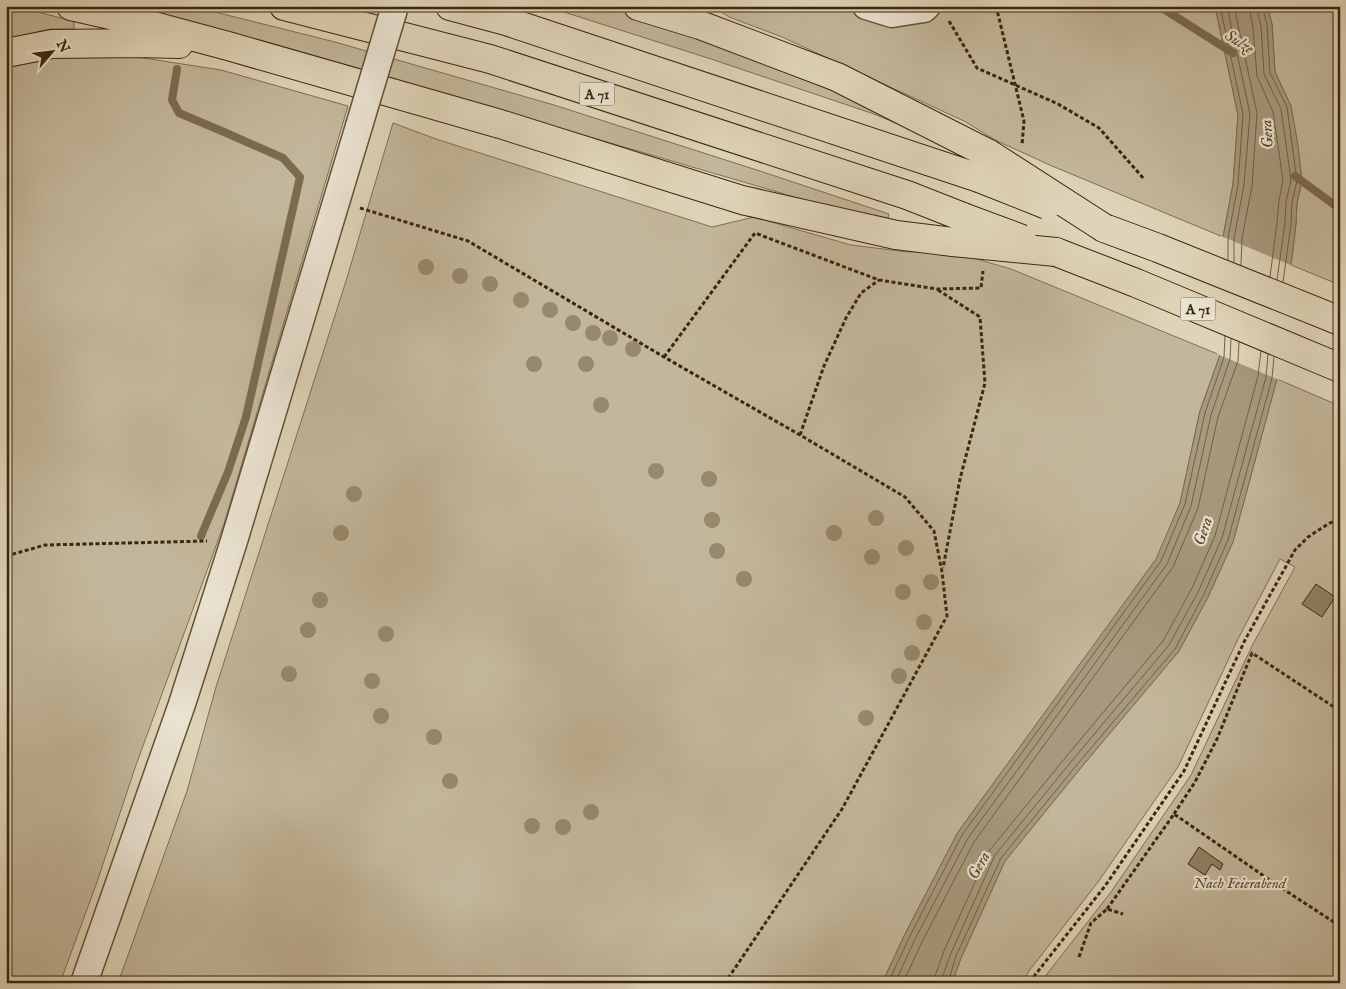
<svg xmlns="http://www.w3.org/2000/svg" width="1346" height="989" font-family="'IM FELL English',serif">
<style>
.green{fill:#c3b79b;stroke:#7e6f53}
.water{fill:#a7997d;stroke:#7b6b4f}
.pier{fill:#dfd4b8}
.lines{fill:none;stroke-linecap:round;stroke-linejoin:round}
.shore{stroke:#706044;stroke-width:1}
.stream{stroke:#7b6b4f;stroke-width:8}
.building{fill:#908165;stroke:#3a270b}
.minor-casing{stroke:#635236;stroke-width:29}
.highway-casing{stroke:#3a270b;stroke-width:30}
.path{stroke:#3a270b;stroke-width:3;stroke-dasharray:4 2.5;stroke-linecap:butt}
.minor{stroke:#eae3d1;stroke-width:26}
.highway{stroke:#dfd4b8;stroke-width:28}
.minor-bridge-casing{stroke:#635236;stroke-width:29;stroke-linecap:butt}
.highway-bridge-casing{stroke:#3a270b;stroke-width:30;stroke-linecap:butt}
.minor-bridge{stroke:#eae3d1;stroke-width:26}
.highway-bridge{stroke:#dfd4b8;stroke-width:28}
.tree{fill:#97896d}
.labels{text-anchor:middle;stroke-width:4.5;stroke-linejoin:round;paint-order:stroke}
.shield{fill:#eae3d1;stroke:#6f5f46;stroke-width:1}
.shield-label{font-size:14px;font-weight:bold;fill:#3a270b}
.park-label{font-size:15px;font-style:italic;fill:#5c4b2f;stroke:#eae3d1}
.water-label{font-size:16px;font-style:italic;fill:#5b492d;stroke:#eae3d1}
</style>
<rect width="100%" height="100%" fill="#dfd4b8"/>
<filter id="stains"><feTurbulence type="fractalNoise" baseFrequency=".004" numOctaves="4"/><feColorMatrix values="0 0 0 0 .2 0 0 0 0 .09 0 0 0 0 .02 0 0 0 .5 -.17"/></filter>
<radialGradient id="worn" r=".72"><stop offset=".6" stop-color="#630" stop-opacity="0"/><stop offset="1" stop-color="#630" stop-opacity=".3"/></radialGradient>
<path class="green" d="M6 6H12L74 21V29H50L6 39Z
M125 6H191L335 42 554 105 763 172 889 214 888 218 832 208 297 51Z
M545 6H608L646 18 848 95 900 125 874 114 708 58Z
M712 6H1215L1238 115 1233 184 1223 237 1052 166 995 140 966 122 782 37 729 17Z
M1267 6H1340V285L1291 265 1296 224 1297 203 1302 181 1291 106 1275 72 1272 24Z
M137 57 221 70 348 106 224 524 136 765 97 882 60 983H6V68L54 58Z
M393 123 436 139 712 227 754 217 851 245 908 252 949 251 1011 269 1220 355 1200 411 1180 503 1157 559 958 832 905 934 882 983H118L187 791 216 687 346 281Z
M1277 379 1340 406V983H1040L1111 892 1191 775 1253 644 1295 567 1280 559 1239 637 1178 767 1098 882 1029 971 1022 983H952L961 958 1005 861 1084 764 1179 651 1208 597 1233 542Z"/>
<path class="water" d="M1215 6H1267L1272 24 1275 72 1291 106 1298 145 1302 181 1297 203 1296 224 1277 379 1233 542 1208 597 1179 651 1084 764 1005 861 961 958 952 983H882L905 934 958 832 1156 559 1180 503 1200 411 1220 355 1223 237 1233 184 1238 115Z"/>
<path class="pier" d="M1221 236 1293 266 1279 380 1217 354Z"/>
<g class="lines">
<path class="shore" d="M1220 6 1243 114 1238 185 1228 238V260
M1227 6 1250 114 1244 185 1234 238V262
M1234 6 1257 113 1252 186 1242 239 1241 265
M1249 6 1253 28 1257 76 1273 112 1283 180 1279 201 1277 222 1270 277
M1256 6 1261 26 1264 74 1281 109 1291 180 1286 202 1285 223 1277 280
M1262 6 1267 25 1270 73 1287 107 1297 181 1292 202 1291 224 1283 282
M888 983 910 936 962 835 1161 561 1185 504 1205 413 1224 357 1225 336
M895 983 915 939 968 838 1167 564 1191 506 1211 415 1230 359 1231 339
M903 983 922 942 974 842 1173 567 1198 508 1218 417 1238 361 1239 342
M934 983 935 976 944 951 989 851 1070 752 1163 641 1192 588 1215 536 1258 376 1261 351
M941 983 942 978 951 953 995 855 1075 757 1169 645 1198 592 1222 538 1266 377 1268 354
M948 983 956 956 1001 858 1080 761 1175 649 1204 594 1228 540 1272 378 1274 357"/>
<path class="stream" d="M1159 6 1233 53
M177 69 172 100 179 113 224 132 283 158 300 177 246 417 228 472 201 536
M1295 176 1340 209"/>
</g>
<path class="building" d="M1316 584 1335 597 1322 617 1302 604Z
M1199 847 1223 864 1220 870 1212 864 1205 875 1188 864Z"/>
<g class="lines">
<defs>
<path id="minor" d="M866 6 892 14 924 9 927 6
M84 983 182 704 234 541 359 126"/>
<path id="highway" d="M71 6 124 18 228 46 500 124 742 200 896 235 953 242
M284 6 490 59 907 195 963 217
M450 6 506 21 979 178
M638 6 700 25 837 77 989 154
M6 53 52 44 138 43 179 44
M1104 228 1158 248 1340 321
M1056 252 1136 283 1340 368"/>
</defs>
<use href="#minor" class="minor-casing"/>
<use href="#highway" class="highway-casing"/>
<path class="path" d="M787 6 792 8
M996 6 1024 121 1022 145
M949 21 977 68 1058 104 1099 128 1144 179
M360 208 468 241 664 357 800 435 905 497 934 531 942 572 947 616 842 809 725 983
M938 290 980 317 985 383 960 479 943 568
M664 357 755 233 879 280 937 289 981 288 983 271
M800 435 824 366 846 318 861 293 879 280
M6 556 45 545 207 541
M1174 814 1195 782 1217 739 1252 653 1340 711
M1107 909 1174 814 1280 887 1340 926
M1079 957 1091 923 1107 909 1123 914
M1031 983 1035 975 1105 886 1184 771 1245 640 1295 550 1308 537 1328 524 1340 518"/>
<use href="#minor" class="minor"/>
<use href="#highway" class="highway"/>
<defs>
<path id="minor-bridge" d="M359 126 395 6"/>
<path id="highway-bridge" d="M989 154 1104 228
M979 178 1047 205
M963 217 1022 239
M953 242 1056 252"/>
</defs>
<use href="#minor-bridge" class="minor-bridge-casing"/>
<use href="#highway-bridge" class="highway-bridge-casing"/>
<use href="#minor-bridge" class="minor-bridge"/>
<use href="#highway-bridge" class="highway-bridge"/>
</g>
<g class="tree">
<circle cx="426" cy="267" r="8"/>
<circle cx="460" cy="276" r="8"/>
<circle cx="490" cy="284" r="8"/>
<circle cx="521" cy="300" r="8"/>
<circle cx="550" cy="310" r="8"/>
<circle cx="573" cy="323" r="8"/>
<circle cx="593" cy="333" r="8"/>
<circle cx="610" cy="338" r="8"/>
<circle cx="633" cy="349" r="8"/>
<circle cx="534" cy="364" r="8"/>
<circle cx="586" cy="364" r="8"/>
<circle cx="601" cy="405" r="8"/>
<circle cx="656" cy="471" r="8"/>
<circle cx="709" cy="479" r="8"/>
<circle cx="354" cy="494" r="8"/>
<circle cx="876" cy="518" r="8"/>
<circle cx="712" cy="520" r="8"/>
<circle cx="341" cy="533" r="8"/>
<circle cx="834" cy="533" r="8"/>
<circle cx="906" cy="548" r="8"/>
<circle cx="717" cy="551" r="8"/>
<circle cx="872" cy="557" r="8"/>
<circle cx="744" cy="579" r="8"/>
<circle cx="931" cy="582" r="8"/>
<circle cx="903" cy="592" r="8"/>
<circle cx="320" cy="600" r="8"/>
<circle cx="924" cy="622" r="8"/>
<circle cx="308" cy="630" r="8"/>
<circle cx="386" cy="634" r="8"/>
<circle cx="912" cy="653" r="8"/>
<circle cx="289" cy="674" r="8"/>
<circle cx="899" cy="676" r="8"/>
<circle cx="372" cy="681" r="8"/>
<circle cx="381" cy="716" r="8"/>
<circle cx="866" cy="718" r="8"/>
<circle cx="434" cy="737" r="8"/>
<circle cx="450" cy="781" r="8"/>
<circle cx="591" cy="812" r="8"/>
<circle cx="532" cy="826" r="8"/>
<circle cx="563" cy="827" r="8"/>
</g>
<g class="labels">
<g class="shield">
<rect x="579.5" y="82.5" width="35" height="23" rx="4"/>
<rect x="1180.5" y="297.5" width="35" height="23" rx="4"/>
</g>
<g class="shield-label">
<text x="597" y="99">A 71</text>
<text x="1198" y="314">A 71</text>
</g>
<g class="park-label">
<text x="1240" y="888">Nach Feierabend</text>
</g>
<g class="water-label">
<text transform="translate(1240 41) rotate(32)" y="6">Sulze</text>
<text transform="translate(1266 134) rotate(-93)" y="6">Gera</text>
<text transform="translate(1202 531) rotate(-72)" y="6">Gera</text>
<text transform="translate(978 865) rotate(-61)" y="6">Gera</text>
</g>
</g>
<rect width="1346" height="989" fill="none" stroke="#dfd4b8" stroke-width="25"/>
<rect x="8" y="8" width="1331" height="974" fill="none" stroke="#3a270b" stroke-width="2.5"/>
<rect x="12" y="12" width="1321" height="964" fill="none" stroke="#3a270b"/>
<g transform="translate(52 52) rotate(62)" stroke="#eae3d1" stroke-width="4" paint-order="stroke">
<path d="M0-4L9 19L0 12L-9 19Z" fill="#3a270b"/>
<text y="-8" font-size="14" font-weight="bold" text-anchor="middle" fill="#3a270b">N</text>
</g>
<rect width="100%" height="100%" filter="url(#stains)"/>
<rect width="100%" height="100%" fill="url(#worn)"/>
</svg>
